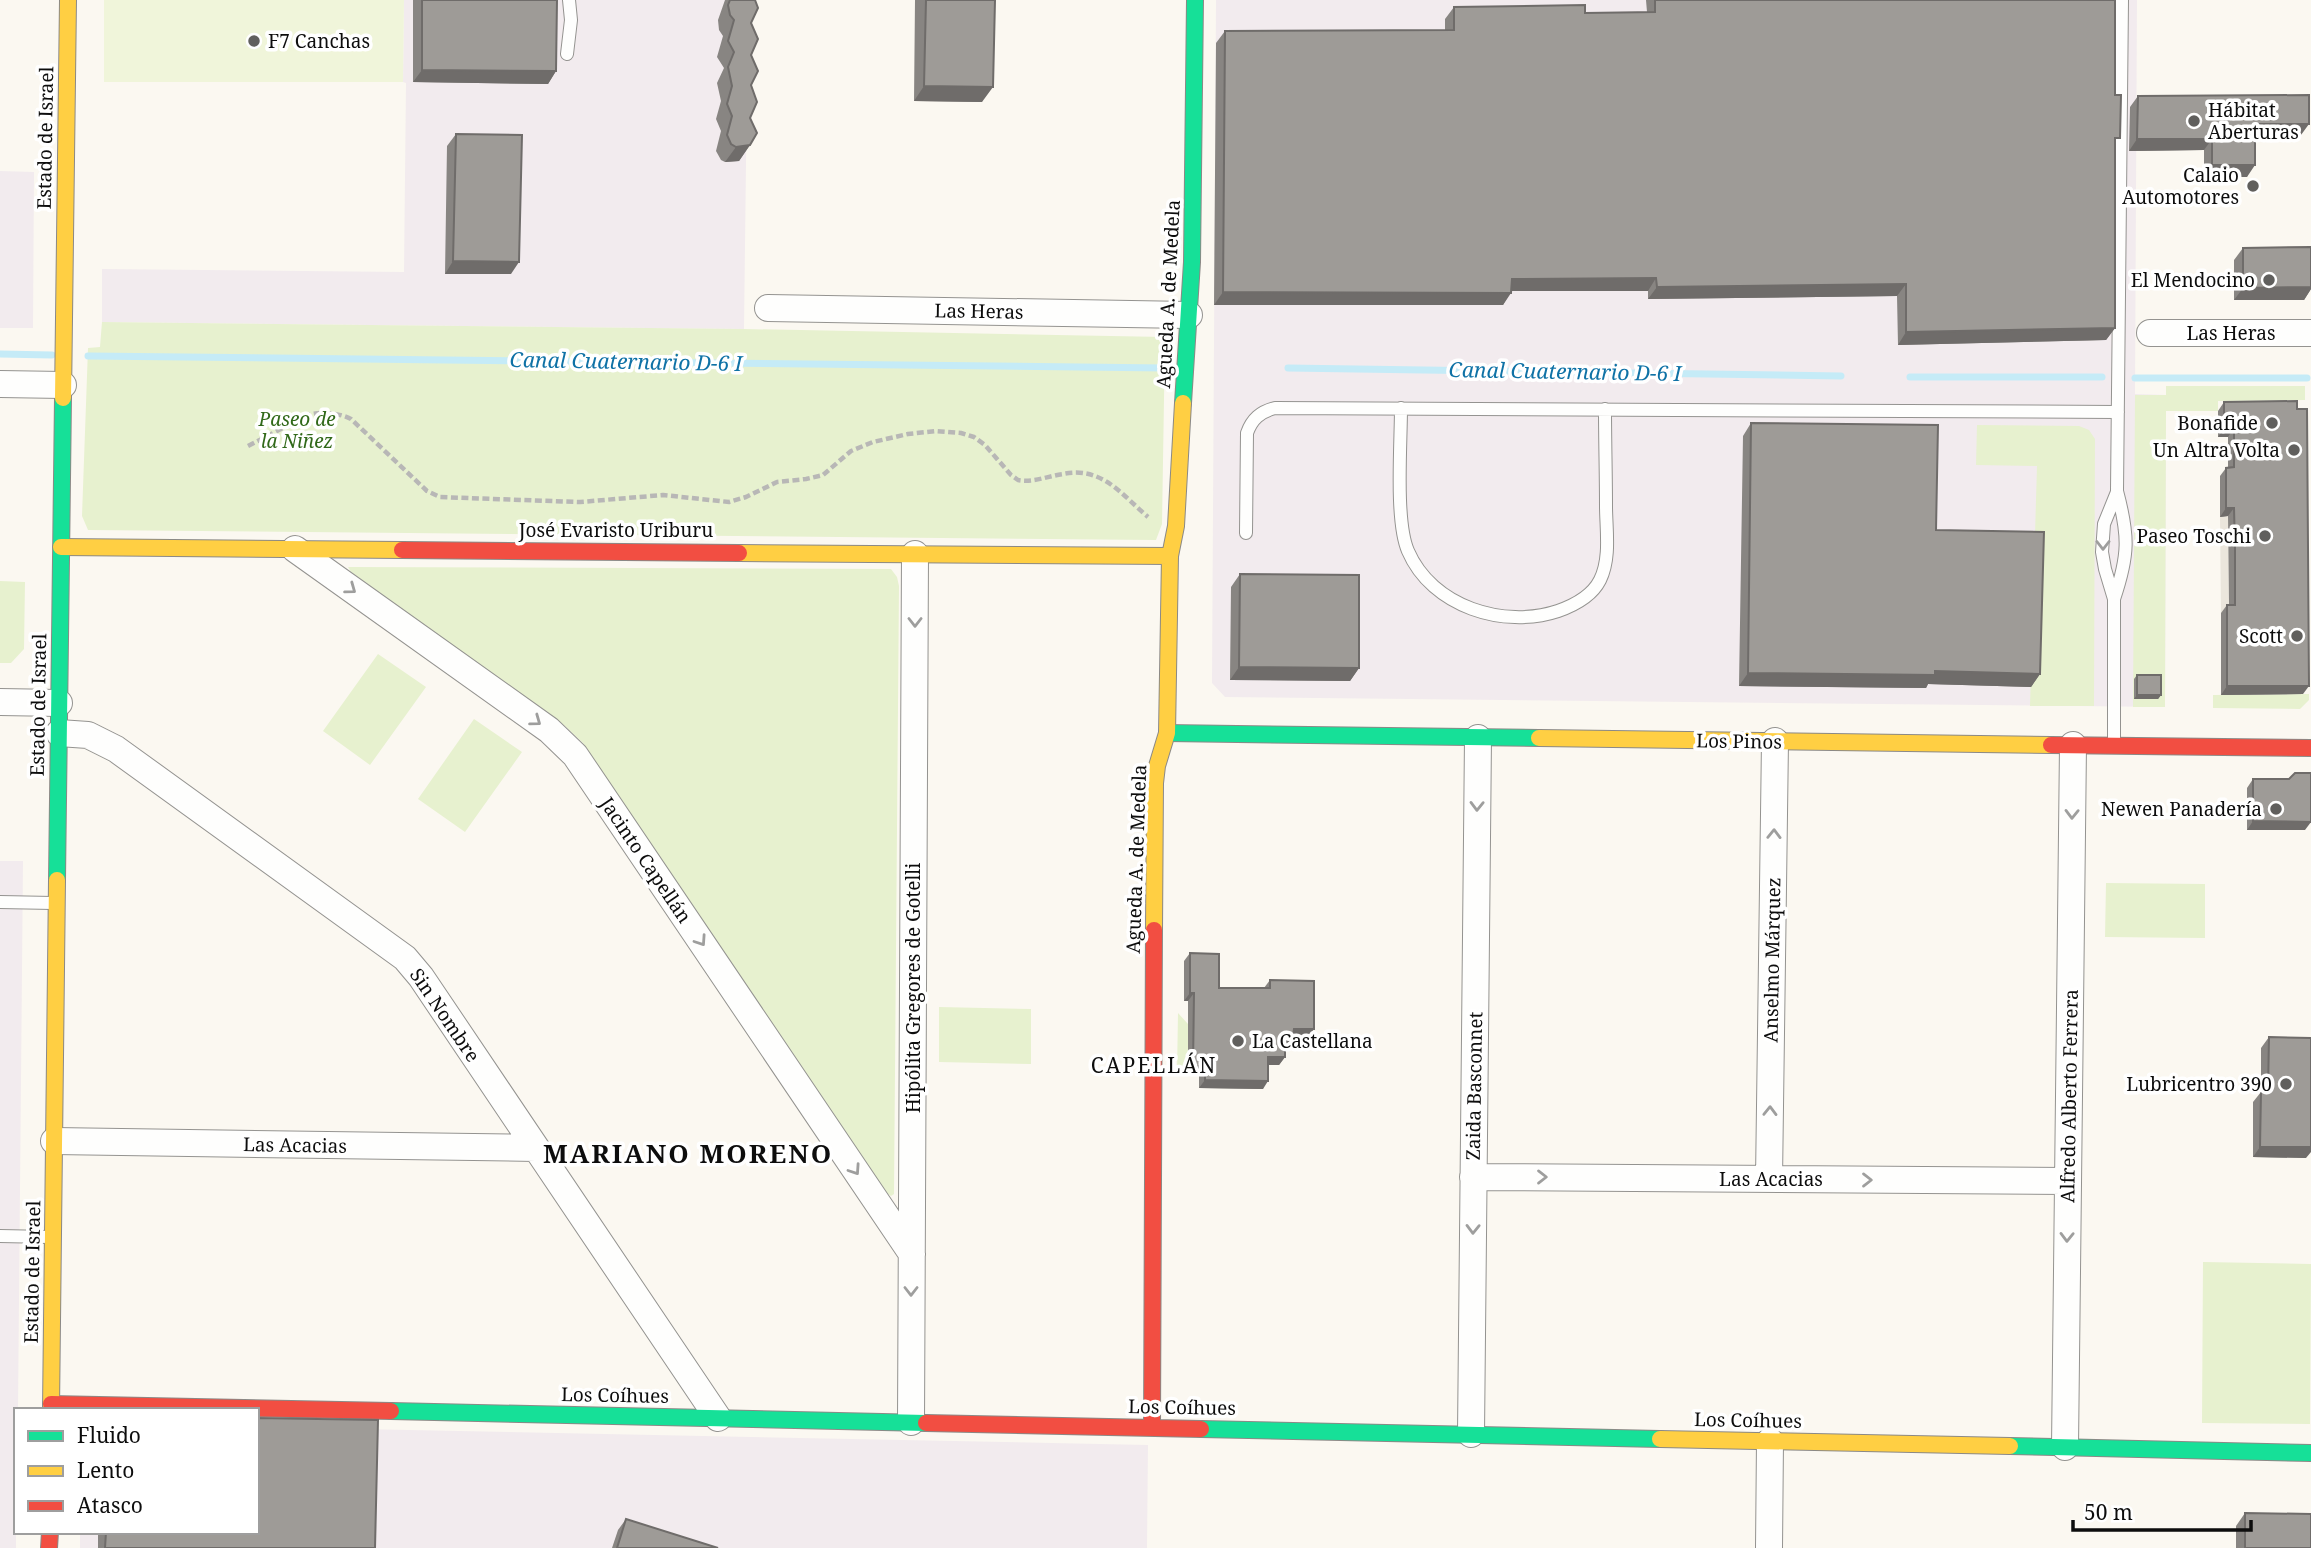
<svg xmlns="http://www.w3.org/2000/svg" width="2311" height="1548" font-family="'Noto Serif',serif">
<style>
.industrial{fill:#f2ebee}
.green{fill:#e7f1cf}
.pitch{fill:#f0f5da}
.plaza{fill:#ebe6dc}
.lines{fill:none;stroke-linecap:round;stroke-linejoin:round}
.stream{stroke:#c5ebf7;stroke-width:7}
.lane-casing{stroke:#949390;stroke-width:14}
.street-casing{stroke:#949390;stroke-width:28}
.fast-casing{stroke:#8b8986;stroke-width:18}
.slow-casing{stroke:#8b8986;stroke-width:18}
.jam-casing{stroke:#8b8986;stroke-width:18}
.path{stroke:#b8b7b6;stroke-width:4.5;stroke-dasharray:7 3.5;stroke-linecap:butt}
.lane{stroke:#fefefd;stroke-width:12}
.street{stroke:#fefefd;stroke-width:26}
.fast{stroke:#16e098;stroke-width:16}
.slow{stroke:#ffcf43;stroke-width:16}
.jam{stroke:#f24e42;stroke-width:16}
.wall{fill:#888582}
.shaded-wall{fill:#6f6c6a}
.building{fill:#9e9b97;stroke:#6f6c6a;stroke-width:2}
.oneway{stroke:#9e9e9d}
.poi-dot{fill:#605f5d;stroke:#fff;stroke-width:2.5}
.labels{text-anchor:middle;stroke-width:7;stroke-linejoin:round;paint-order:stroke}
.poi-label{font-size:19px;fill:#0d0d0d;stroke:#fff;text-anchor:end}
.street-label{font-size:19px;fill:#0d0d0d;stroke:#fff}
.park-label{font-size:19px;font-style:italic;fill:#31691a;stroke:#fff}
.water-label{font-size:21px;font-style:italic;fill:#0f72a6;stroke:#fff}
.neighbourhood-label{font-size:21px;letter-spacing:2px;fill:#0d0d0d;stroke:#fff}
.district-label{font-size:26px;font-weight:bold;letter-spacing:2px;fill:#0d0d0d;stroke:#fff}
</style>
<rect width="100%" height="100%" fill="#fbf8f1"/>
<path class="industrial" d="M404 0H748L744 329 102 322V269L404 272 406 83 403 82Z
M1216 0H2137L2135 394 2166 395 2165 707 1225 697 1212 683Z
M0 171 34 172 33 328H0Z
M0 861H23L18 1410H16V1548H0Z
M257 1427 1148 1445 1147 1548H80V1532H257Z"/>
<path class="green" d="M102 322 744 329 1165 337 1162 524 1156 540 88 530 82 516 88 348 100 347Z
M2166 386H2305V400L2218 401V411H2166L2165 707H2133L2135 395H2166Z
M1977 425 2079 426 2089 430 2095 439 2094 706H2030L2037 466 1976 465Z
M348 567 891 569 897 577 899 586 894 1194 891 1196 887 1193 583 743 565 726 351 572Z
M0 581 25 582 24 649 11 663H0Z
M378 654 426 687 370 765 323 731Z
M2309 694V700L2300 709 2213 708V695Z
M474 719 522 752 465 832 418 799Z
M2106 883 2205 884V938L2105 937Z
M939 1007 1031 1009V1064L939 1062Z
M1178 1013 1188 1024V1074L1177 1073Z
M2203 1262 2311 1264 2310 1424 2202 1423Z"/>
<path class="pitch" d="M104 0H404L403 82H104Z"/>
<path class="plaza" d="M2228 516 2229 613H2221L2220 517Z"/>
<g class="lines">
<path class="stream" d="M0 354 52 355
M88 356 1165 368
M1288 368 1841 376
M1910 377H2102
M2135 378H2307"/>
<defs>
<path id="lane" d="M567 54 571 20 569 0
M1401 408C1401 444 1395 521 1408 551 1432 607 1504 629 1558 611 1575 605 1592 596 1600 580 1611 558 1606 529 1606 506 1606 474 1605 441 1605 409
M1246 533 1247 433C1252 419 1260 412 1275 408L2118 412
M2114 599C2129 555 2129 536 2117 491L2122 0
M2114 742V599L2105 569 2102 552 2104 524 2117 492
M0 902 53 903
M0 1236 49 1237"/>
<path id="street" d="M768 308 1189 315
M2150 333H2311
M0 384 63 385
M295 549 549 730 575 755 912 1254
M0 702 59 703
M59 733 88 735 116 749 405 958 421 977 718 1418
M54 1141 536 1148
M1473 1177 2068 1181
M1769 1179 1775 741
M911 1422 915 554
M1471 1434 1478 738
M2065 1447 2073 745
M1769 1548 1770 1441"/>
<path id="fast" d="M1183 403 1192 262 1195 0
M1167 733 1539 738
M57 880 63 398
M391 1411 926 1423
M1201 1429 1660 1439
M2010 1446 2311 1453"/>
<path id="slow" d="M63 398 68 0
M61 547 402 550
M739 553 1170 556
M1539 738 2051 745
M1154 930 1155 783 1157 766 1167 733 1170 556 1176 526 1183 403
M51 1410 57 880
M1660 1439 2010 1446"/>
<path id="jam" d="M402 550 739 553
M2051 745 2311 748
M51 1404 391 1411
M926 1423 1201 1429
M1152 1427 1154 930
M49 1548 50 1532"/>
</defs>
<use href="#lane" class="lane-casing"/>
<use href="#street" class="street-casing"/>
<use href="#fast" class="fast-casing"/>
<use href="#slow" class="slow-casing"/>
<use href="#jam" class="jam-casing"/>
<path class="path" d="M248 446 308 415C322 411 339 413 351 419L427 491 440 497 580 502 663 495 729 502 746 497 777 482 806 479 823 475 851 451 873 442 908 434 936 431 961 433 974 437 985 445 1011 475 1018 480C1033 483 1048 476 1063 474 1102 466 1121 494 1148 517"/>
<use href="#lane" class="lane"/>
<use href="#street" class="street"/>
<use href="#fast" class="fast"/>
<use href="#slow" class="slow"/>
<use href="#jam" class="jam"/>
</g>
<path class="wall" d="M413 0H557L556 71 548 84 413 82Z
M725 0H755L751 23 750 145 739 161 725 162 721 160 716 151 721 131 716 119 721 101 717 83 724 68 717 57 723 36 719 30 718 20Z
M915 0H995L982 102 914 101Z
M1646 0H2115V328L2106 340 1898 345 1897 296 1648 299V291H1511L1503 305H1214L1216 43 1225 31 1445 30V19L1454 7 1585 13 1647 12Z
M2138 96 2301 135H2259L2255 144 2247 177H2204V150L2129 151 2130 107Z
M456 134 511 274H445L447 146Z
M2311 247V289L2304 300H2234V260L2243 248Z
M2297 401 2303 694 2221 695V613L2227 605H2229L2228 516 2220 517V476L2226 468 2228 467V437H2218V411L2224 402Z
M1751 423 1936 530 2040 674 2031 687 1928 684 1926 688 1739 686 1743 436Z
M1240 574 1359 668 1350 681 1230 680 1231 587Z
M2137 675 2161 695 2158 699H2134V679Z
M2253 779 2305 830H2247V788Z
M1190 953 1219 988H1264L1270 980 1308 1037H1293L1288 1044H1285V1057L1279 1065H1268L1263 1089 1199 1088V1074H1188V1001H1184V961Z
M2269 1037 2306 1158 2253 1157V1102L2261 1092V1048Z
M2245 1513 2311 1548H2236V1526Z
M626 1519 718 1548H612L618 1530Z
M98 1532H257L375 1548H98Z"/>
<path class="shaded-wall" d="M422 70 556 71 548 84 413 82Z
M924 86 993 87 982 102 914 101Z
M2259 124H2309L2301 135H2251Z
M2137 139H2212L2204 150 2129 151Z
M750 145 739 161 725 162 736 147Z
M2212 165H2255L2247 177H2204Z
M453 261 519 262 511 274H445Z
M1656 278 1648 291H1503L1512 279Z
M1906 284 1897 296 1648 299 1657 287Z
M2311 287V289L2304 300H2234L2243 288Z
M1223 292 1511 293 1503 305H1214Z
M2115 328 2106 340 1898 345 1906 332Z
M2224 428H2234L2228 437H2218Z
M2226 508H2234L2228 516 2220 517Z
M1239 667 1359 668 1350 681 1230 680Z
M1935 671 2040 674 2031 687 1928 684 1926 688 1739 686 1748 673Z
M2227 686H2309L2303 694 2221 695Z
M2137 695H2161L2158 699H2134Z
M2253 821 2311 822 2305 830H2247Z
M1190 993H1194L1188 1001H1184Z
M1294 1029H1314L1308 1037H1293L1288 1044H1279L1285 1036Z
M1268 1057H1285L1279 1065H1263Z
M1193 1066H1205L1199 1074H1188Z
M1205 1080 1268 1081 1263 1089 1199 1088Z
M2260 1147H2311V1152L2306 1158 2253 1157Z"/>
<path class="building" d="M422 0H557L556 71 422 70Z
M730 0H755L758 8 751 23 758 39 751 55 758 71 751 85 757 102 750 118 757 133 750 145 736 147 731 144 727 135 732 116 727 104 732 86 728 67 734 52 728 41 734 20 730 15 728 5Z
M926 0H995L993 87 924 86Z
M1655 0H2115V95H2121L2120 138H2115V328L1906 332V284L1657 287 1656 278 1512 279 1511 293 1223 292 1225 31 1454 30V7L1585 5V13L1655 12Z
M2309 95V124H2259V139H2255V165H2212V139H2137L2138 96Z
M456 134 522 135 519 262 453 261Z
M2311 247V287L2243 288V248Z
M2297 401V409H2307L2309 686H2227V605H2235V548L2234 508H2226V468L2234 467V428H2224V402Z
M1751 423 1938 425 1936 530 2044 532 2040 674 1935 671V675L1748 673Z
M1240 574 1359 575V668L1239 667Z
M2137 675H2161V695H2137Z
M2295 773H2311V822L2253 821V779H2289Z
M1190 953 1219 954V988H1270V980L1314 981V1029H1294L1293 1036H1285V1057H1268V1081L1205 1080V1066H1193L1194 993H1190Z
M2269 1037 2311 1038V1147H2260L2261 1092H2268Z
M257 1418 378 1420 375 1548H105L106 1532H257Z
M2245 1513 2311 1514V1548H2245Z
M626 1519 718 1548H617Z"/>
<defs><path id="oneway-chevron" d="M-2-3.5L2.5 0L-2 3.5" fill="none" stroke-width="1.6" stroke-linecap="round" stroke-linejoin="round" transform="scale(1.75)"/></defs>
<g class="oneway">
<use href="#oneway-chevron" transform="translate(2103 545) rotate(90)"/>
<use href="#oneway-chevron" transform="translate(351 589) rotate(36)"/>
<use href="#oneway-chevron" transform="translate(915 622) rotate(90)"/>
<use href="#oneway-chevron" transform="translate(536 721) rotate(36)"/>
<use href="#oneway-chevron" transform="translate(1477 806) rotate(91)"/>
<use href="#oneway-chevron" transform="translate(2072 814) rotate(91)"/>
<use href="#oneway-chevron" transform="translate(1774 834) rotate(-89)"/>
<use href="#oneway-chevron" transform="translate(701 941) rotate(56)"/>
<use href="#oneway-chevron" transform="translate(1770 1111) rotate(-89)"/>
<use href="#oneway-chevron" transform="translate(855 1170) rotate(56)"/>
<use href="#oneway-chevron" transform="translate(1542 1177)"/>
<use href="#oneway-chevron" transform="translate(1867 1180)"/>
<use href="#oneway-chevron" transform="translate(1473 1229) rotate(91)"/>
<use href="#oneway-chevron" transform="translate(2067 1237) rotate(91)"/>
<use href="#oneway-chevron" transform="translate(911 1291) rotate(90)"/>
</g>
<g class="poi-dot">
<circle cx="254" cy="41" r="7"/>
<circle cx="2194" cy="121" r="7"/>
<circle cx="2253" cy="186" r="7"/>
<circle cx="2269" cy="280" r="7"/>
<circle cx="2272" cy="423" r="7"/>
<circle cx="2294" cy="450" r="7"/>
<circle cx="2265" cy="536" r="7"/>
<circle cx="2297" cy="636" r="7"/>
<circle cx="2276" cy="809" r="7"/>
<circle cx="1238" cy="1041" r="7"/>
<circle cx="2286" cy="1084" r="7"/>
</g>
<g class="labels">
<g class="poi-label">
<text x="268" y="48" text-anchor="start">F7 Canchas</text>
<text x="2208" y="117" text-anchor="start">Hábitat<tspan x="2208" dy="22">Aberturas</tspan></text>
<text x="2239" y="182">Calaio<tspan x="2239" dy="22">Automotores</tspan></text>
<text x="2255" y="287">El Mendocino</text>
<text x="2258" y="430">Bonafide</text>
<text x="2280" y="457">Un Altra Volta</text>
<text x="2251" y="543">Paseo Toschi</text>
<text x="2283" y="643">Scott</text>
<text x="2262" y="816">Newen Panadería</text>
<text x="1252" y="1048" text-anchor="start">La Castellana</text>
<text x="2272" y="1091">Lubricentro 390</text>
</g>
<g class="street-label">
<text transform="translate(45 138) rotate(-89)" y="7">Estado de Israel</text>
<text transform="translate(1168 294) rotate(-87)" y="7">Agueda A. de Medela</text>
<text transform="translate(979 311) rotate(1)" y="7">Las Heras</text>
<text x="2231" y="340">Las Heras</text>
<text x="616" y="537">José Evaristo Uriburu</text>
<text transform="translate(38 705) rotate(-89)" y="7">Estado de Israel</text>
<text transform="translate(1739 741) rotate(1)" y="7">Los Pinos</text>
<text transform="translate(1136 859) rotate(-88)" y="7">Agueda A. de Medela</text>
<text transform="translate(646 860) rotate(56)" y="7">Jacinto Capellán</text>
<text transform="translate(1772 960) rotate(-89)" y="7">Anselmo Márquez</text>
<text transform="translate(913 988) rotate(-90)" y="7">Hipólita Gregores de Gotelli</text>
<text transform="translate(445 1015) rotate(56)" y="7">Sin Nombre</text>
<text transform="translate(1474 1086) rotate(-89)" y="7">Zaida Basconnet</text>
<text transform="translate(2069 1096) rotate(-89)" y="7">Alfredo Alberto Ferrera</text>
<text transform="translate(295 1145) rotate(1)" y="7">Las Acacias</text>
<text x="1771" y="1186">Las Acacias</text>
<text transform="translate(32 1272) rotate(-89)" y="7">Estado de Israel</text>
<text transform="translate(615 1395) rotate(1)" y="7">Los Coíhues</text>
<text transform="translate(1182 1407) rotate(1)" y="7">Los Coíhues</text>
<text transform="translate(1748 1420) rotate(1)" y="7">Los Coíhues</text>
</g>
<g class="park-label">
<text x="297" y="426">Paseo de<tspan x="297" dy="22">la Niñez</tspan></text>
</g>
<g class="water-label">
<text transform="translate(626 362) rotate(1)" y="7">Canal Cuaternario D-6 I</text>
<text transform="translate(1565 372) rotate(1)" y="7">Canal Cuaternario D-6 I</text>
</g>
<g class="neighbourhood-label">
<text x="1154" y="1073">CAPELLÁN</text>
</g>
<g class="district-label">
<text x="688" y="1163">MARIANO MORENO</text>
</g>
</g>
<rect x="14" y="1408" width="245" height="126" fill="#ffffff" stroke="#9e9e9e" stroke-width="2"/>
<rect x="28" y="1431" width="35" height="10" fill="#16e098" stroke="#9e9e9e" stroke-width="2"/>
<text x="77" y="1443" font-size="21" fill="#0d0d0d">Fluido</text>
<rect x="28" y="1466" width="35" height="10" fill="#ffcf43" stroke="#9e9e9e" stroke-width="2"/>
<text x="77" y="1478" font-size="21" fill="#0d0d0d">Lento</text>
<rect x="28" y="1501" width="35" height="10" fill="#f24e42" stroke="#9e9e9e" stroke-width="2"/>
<text x="77" y="1513" font-size="21" fill="#0d0d0d">Atasco</text>
<path d="M2073 1520v10h178v-10" fill="none" stroke="#0d0d0d" stroke-width="3.5"/>
<text x="2084" y="1520" font-size="21" fill="#0d0d0d" stroke="#ffffff" stroke-width="5" paint-order="stroke">50 m</text>
</svg>
